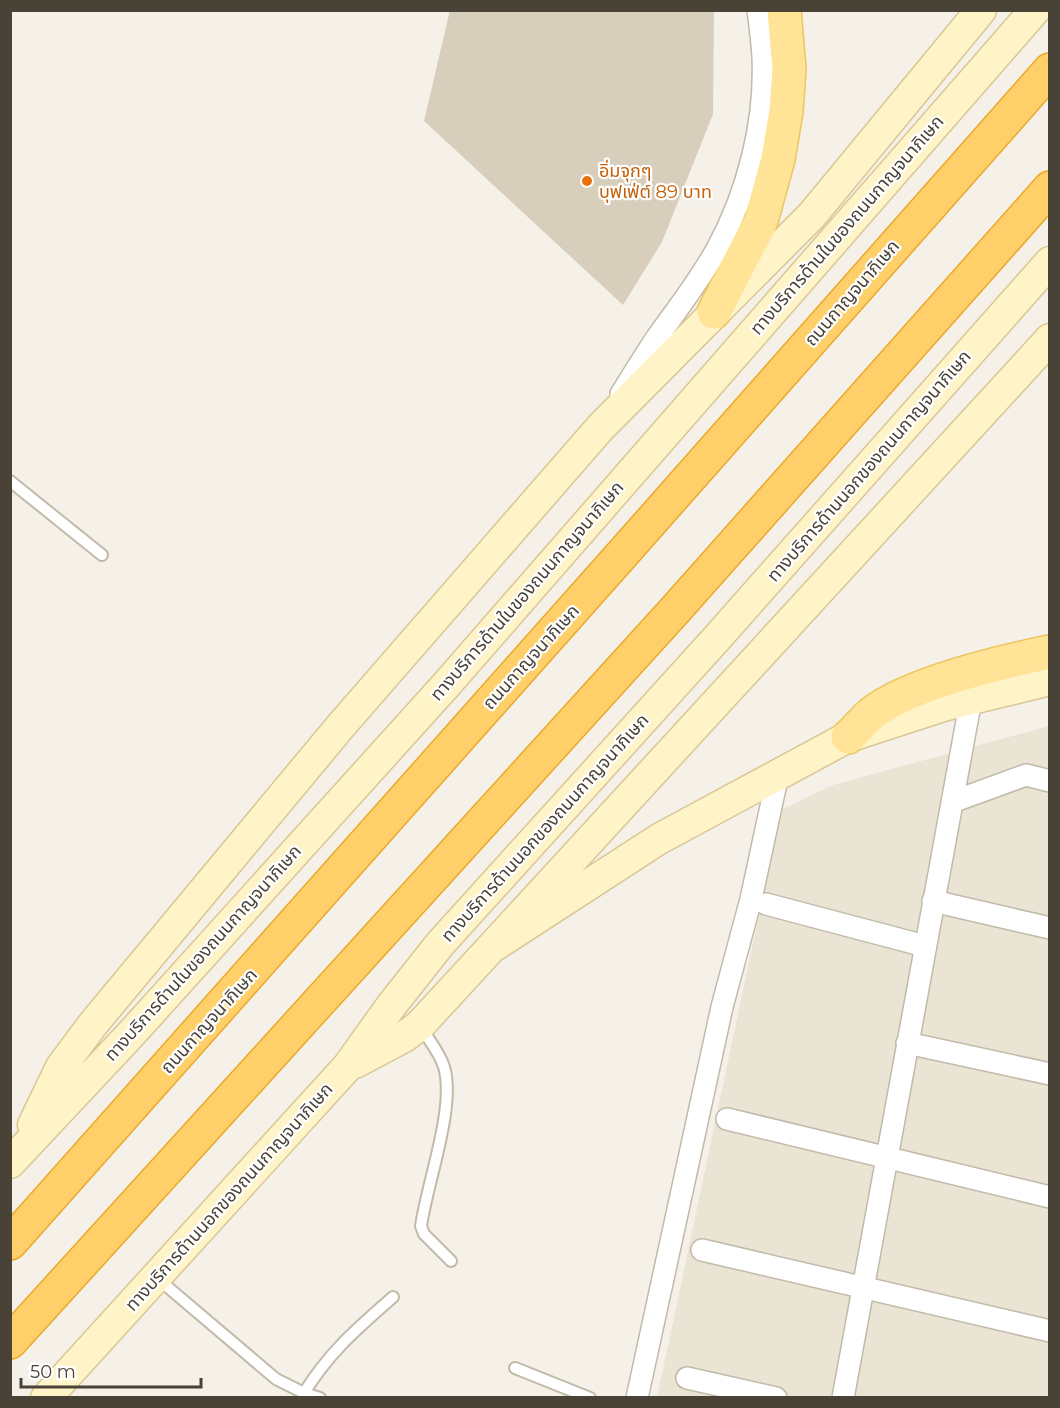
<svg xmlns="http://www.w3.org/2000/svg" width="1060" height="1408" font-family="Montserrat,'Noto Sans Thai',sans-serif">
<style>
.residential{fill:#eae4d5}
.building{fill:#d8cebc}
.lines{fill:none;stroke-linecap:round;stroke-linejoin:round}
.lane-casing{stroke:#c2baa9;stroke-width:14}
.street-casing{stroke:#c2baa9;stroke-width:24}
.secondary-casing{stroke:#d9c794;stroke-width:33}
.primary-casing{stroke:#edc55e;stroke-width:36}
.highway-casing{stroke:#eaa82d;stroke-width:36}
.lane{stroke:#fff;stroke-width:10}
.street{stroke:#fff;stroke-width:21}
.secondary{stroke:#fff3c8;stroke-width:30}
.primary{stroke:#ffe397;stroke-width:33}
.highway{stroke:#ffd069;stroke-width:33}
.food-dot{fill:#e8710a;stroke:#fff;stroke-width:2}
.labels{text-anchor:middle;stroke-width:4.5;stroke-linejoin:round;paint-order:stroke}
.food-label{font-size:18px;fill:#c56008;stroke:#fff;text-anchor:start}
.street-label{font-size:18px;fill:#494236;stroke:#fff}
</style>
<rect width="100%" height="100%" fill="#f5f1e8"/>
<path class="residential" d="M1049 726V1397L657 1398 781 810 833 785Z"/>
<path class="building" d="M450 10H714L713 114 662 242 623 305 424 121Z"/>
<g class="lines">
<defs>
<path id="lane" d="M10 481 102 555
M421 1027C428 1039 440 1053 444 1067 456 1106 427 1183 421 1226L424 1234 451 1261
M157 1278 276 1379 304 1393 320 1398
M515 1368 590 1398
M304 1393C330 1351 357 1329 393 1297"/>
<path id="street" d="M621 394C633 375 645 355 658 336 678 308 700 280 717 249 748 192 766 122 763 56 762 41 760 26 758 10
M952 802 1026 775 1050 781
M933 901 1050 928
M766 904 925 946
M907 1043 1050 1074
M727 1119 1050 1197
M702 1250 1050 1331
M687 1378 776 1398
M637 1398 722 1007 751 899 778 774
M843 1398 971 699"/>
<path id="secondary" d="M491 948 1050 339
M355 1063 404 1037 420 1025 491 948 659 839 848 737 943 706 1050 680
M33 1125 61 1067 93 1024 339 728 600 428 812 215 981 10
M10 1163 131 1034 446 685 1035 10
M46 1398 348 1066 391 1006 440 944 717 638 1050 262"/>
<path id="primary" d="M714 312 761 221 778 159 786 111 789 69 784 10
M848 737C856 730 863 721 871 714 908 684 1001 662 1050 652"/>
<path id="highway" d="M10 1243 617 560 1050 70
M10 1342 676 609 1050 188"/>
</defs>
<use href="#lane" class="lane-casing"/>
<use href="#street" class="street-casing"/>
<use href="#secondary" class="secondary-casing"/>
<use href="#primary" class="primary-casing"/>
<use href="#highway" class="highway-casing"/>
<use href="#lane" class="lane"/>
<use href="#street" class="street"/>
<use href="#secondary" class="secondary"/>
<use href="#primary" class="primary"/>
<use href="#highway" class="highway"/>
</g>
<circle class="food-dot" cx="587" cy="181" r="6"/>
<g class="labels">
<g class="food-label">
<text x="599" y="177">อิ่มจุกๆ<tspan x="599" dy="21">บุฟเฟ่ต์ 89 บาท</tspan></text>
</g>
<g class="street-label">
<text transform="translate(847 225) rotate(-49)" y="6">ทางบริการด้านในของถนนกาญจนาภิเษก</text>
<text transform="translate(852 293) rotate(-49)" y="6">ถนนกาญจนาภิเษก</text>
<text transform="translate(869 466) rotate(-49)" y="6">ทางบริการด้านนอกของถนนกาญจนาภิเษก</text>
<text transform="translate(527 591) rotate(-49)" y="6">ทางบริการด้านในของถนนกาญจนาภิเษก</text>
<text transform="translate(531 657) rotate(-48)" y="6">ถนนกาญจนาภิเษก</text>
<text transform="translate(545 828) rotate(-48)" y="6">ทางบริการด้านนอกของถนนกาญจนาภิเษก</text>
<text transform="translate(203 953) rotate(-48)" y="6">ทางบริการด้านในของถนนกาญจนาภิเษก</text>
<text transform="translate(209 1021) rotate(-48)" y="6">ถนนกาญจนาภิเษก</text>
<text transform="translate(229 1197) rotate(-48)" y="6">ทางบริการด้านนอกของถนนกาญจนาภิเษก</text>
</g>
</g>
<rect width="1060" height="1408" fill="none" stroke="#494236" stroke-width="24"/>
<path d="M21 1378v9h180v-9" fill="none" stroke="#494236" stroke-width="3"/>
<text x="30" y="1378" font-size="18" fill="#494236" stroke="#ffffff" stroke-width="4.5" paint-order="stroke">50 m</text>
</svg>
